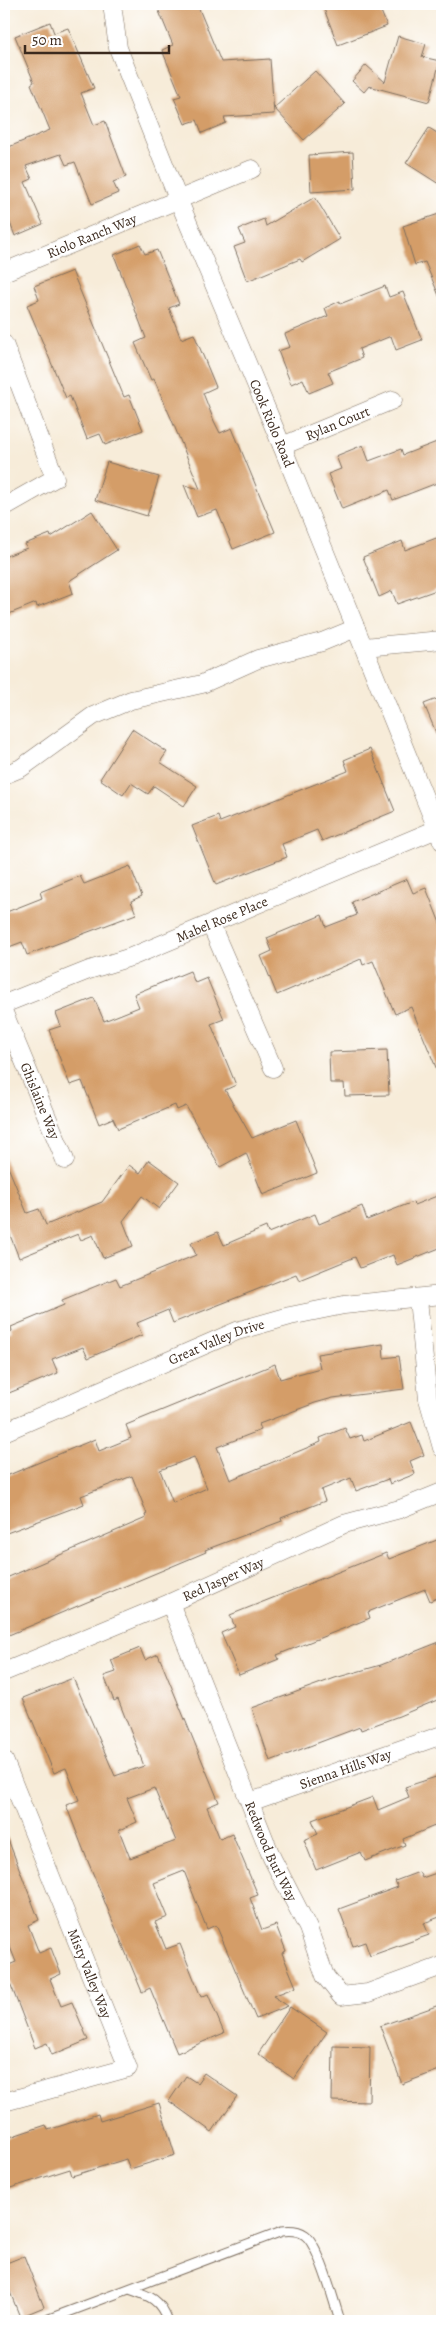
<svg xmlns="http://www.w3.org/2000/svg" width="446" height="2325" font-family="Alegreya,serif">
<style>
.building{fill:#d49d67;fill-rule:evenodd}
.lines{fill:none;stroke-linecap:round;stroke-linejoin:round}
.lane-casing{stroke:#7d6e5f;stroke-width:11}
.street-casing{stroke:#7d6e5f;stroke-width:19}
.lane{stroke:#fff;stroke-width:9}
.street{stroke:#fff;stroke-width:18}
.labels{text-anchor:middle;stroke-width:4;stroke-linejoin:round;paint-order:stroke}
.street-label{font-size:14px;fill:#3b2a1e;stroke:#fff}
</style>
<rect width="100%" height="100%" fill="#fff"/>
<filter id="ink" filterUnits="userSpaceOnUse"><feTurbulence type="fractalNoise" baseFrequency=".02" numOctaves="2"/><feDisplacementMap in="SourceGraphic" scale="10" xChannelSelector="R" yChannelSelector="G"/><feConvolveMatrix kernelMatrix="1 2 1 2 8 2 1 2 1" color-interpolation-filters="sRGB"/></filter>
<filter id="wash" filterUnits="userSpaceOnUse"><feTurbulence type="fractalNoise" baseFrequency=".0096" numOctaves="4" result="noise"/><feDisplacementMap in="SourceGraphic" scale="20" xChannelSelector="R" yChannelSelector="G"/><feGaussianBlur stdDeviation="1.12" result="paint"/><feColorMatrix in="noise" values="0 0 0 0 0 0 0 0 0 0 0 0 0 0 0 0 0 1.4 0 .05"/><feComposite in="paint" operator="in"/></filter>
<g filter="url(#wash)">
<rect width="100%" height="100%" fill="#f7ecd9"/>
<g id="blocks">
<path class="building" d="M156 4H197L221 62 270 59 274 114 224 117 226 123 202 133 197 120 185 124 174 98 181 96 162 50 173 45Z
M322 4H378L387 26 338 45Z
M50 22 54 33 68 28 94 88 81 93 94 125 105 121 126 177 113 182 118 193 92 204 75 162 66 165 61 154 26 166 32 179 25 182 43 224 15 236 10 223 4 225V149L50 130 31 84 34 82 15 36Z
M398 36 426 44 422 57 440 61 429 102 369 86 364 92 352 81 366 65 385 82Z
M315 71 345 104 304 140 274 108Z
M429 128 442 136V186L406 163Z
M353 152 355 189 311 192 309 155Z
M315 197 340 239 302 262 300 259 247 281 234 247 245 243 239 229 264 219 266 226Z
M442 213V303L425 262 415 265 403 226Z
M140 244 145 254 157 250 179 304 169 308 181 339 194 334 216 387 203 393 214 421 220 433 232 428 275 532 233 549 217 510 197 517 184 485 200 489 171 418 154 379 151 380 135 343 146 338 114 255Z
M72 271 124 397 129 395 143 430 105 445 100 434 87 439 70 396 66 398 27 305 39 300 34 286Z
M385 286 389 297 403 292 422 340 396 350 391 336 359 349 362 358 328 372 333 383 309 393 303 379 291 384 278 351 290 347 285 334 328 316 325 308 340 301V304Z
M442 440V481L393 500 389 490 342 509 328 474 341 469 336 456 363 445 369 461 401 449 403 455Z
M107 462 159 477 147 516 95 500Z
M92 511 117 550 69 581 73 593 37 607 36 603 4 616V557L27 548 25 544 50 534 51 537Z
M439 537 442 546V588L397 604 392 591 379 597 363 557 402 541 405 550Z
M442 697V747L424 704Z
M132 729 167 752 160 762 197 786 184 806 154 786 148 794 131 783 123 795 100 779Z
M370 749 395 811 322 841 317 830 282 844 287 857 216 885 192 826 218 816 220 822 348 771 344 760Z
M130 866 142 896 131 901 136 914 27 955 22 942 9 947 4 935V913L42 898 40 892 80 876 84 884Z
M407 879 413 893 426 888 442 928V1082L411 1007 395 1014 373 961 363 965 361 959 277 995 261 956 272 951 267 938 322 915 326 927 357 915 352 902Z
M190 971 195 983 207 978 224 1019 211 1024 236 1085 225 1090 252 1138 296 1120 317 1173 263 1195 246 1153 220 1167 186 1106 177 1110 175 1105 118 1129 113 1118 99 1124 82 1081 70 1085 49 1030 61 1026 56 1013 94 998 104 1021 139 1007 134 994Z
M387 1050 389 1095 345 1096 344 1083H330L329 1052Z
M4 1157 27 1213 39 1209 46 1225 102 1202 129 1165 140 1173 149 1160 179 1182 159 1209 142 1196 123 1221 133 1246 103 1258 93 1235 81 1240 78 1234 19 1258 4 1220Z
M442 1194V1247L397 1265 393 1255 360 1268 355 1257 299 1280 296 1274 173 1323 168 1310 137 1323 142 1335 88 1358 83 1347 52 1359 58 1373 4 1395V1335L12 1331 11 1327 64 1305 62 1300 116 1278 120 1286 196 1255 191 1243 218 1232 224 1245 266 1227 268 1233 315 1214 319 1224 362 1206 367 1220 413 1202 414 1205Z
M383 1344 384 1358 399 1356 404 1389 333 1398 315 1403 259 1424 261 1430 217 1447 230 1480 321 1442 320 1438 345 1428 350 1439 362 1435 364 1441 411 1422 424 1455 410 1461 415 1474 390 1484 388 1479 356 1491 351 1478 321 1490 325 1501 281 1518 282 1521 205 1550 206 1552 4 1637V1579L146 1518 145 1515 147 1514 132 1476 81 1496 84 1504 4 1534V1477L95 1439 99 1451 131 1438 126 1425 275 1364 280 1379 320 1368 317 1354ZM194 1457 207 1488 173 1503 160 1470Z
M442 1538V1596L430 1601 425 1589 368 1612 370 1618 277 1655 279 1659 239 1675 221 1633 235 1627 230 1615 386 1553 389 1559Z
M442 1641V1698L399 1716 361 1730 360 1727 270 1761 252 1708 335 1678 381 1665Z
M140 1648 145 1660 158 1654 219 1802 207 1807 220 1839 232 1834 258 1895 250 1898 262 1930 276 1925 286 1951 282 1953 296 1987 273 1996 288 2006 256 2019 216 1925 207 1929 184 1871 154 1883 168 1917 155 1922 166 1949 180 1944 201 1997 208 1994 224 2033 177 2053 150 1988 142 1992 87 1859 66 1805 79 1800 66 1768 54 1773 23 1698 73 1678 115 1776 144 1766 118 1699 114 1701 104 1676 116 1672 111 1660ZM154 1788 176 1841 130 1858 119 1830 137 1822 127 1798Z
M442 1775V1823L403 1839 405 1845 365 1861 361 1852 316 1870 304 1840 318 1834 312 1820 373 1797 378 1810 409 1797 405 1787Z
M4 1829 39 1920 28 1925 39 1953 51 1948 61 1974 50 1979 61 2006 72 2002 88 2040 52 2055 47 2043 35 2048 4 1967 16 1962 4 1932Z
M442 1871V1916L424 1923 429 1935 370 1956 365 1942 353 1946 339 1909 398 1887 395 1881 419 1872 422 1878Z
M442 2004V2069L402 2084 380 2026Z
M290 2007 327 2032 294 2079 258 2054Z
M333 2046 370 2047 369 2102 332 2101Z
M204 2073 237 2096 212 2132 169 2101 186 2076 197 2083Z
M159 2103 175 2155 130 2169 126 2159 72 2176 70 2169 4 2190V2139L46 2125 48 2130 98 2114 100 2121Z
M24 2256 44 2307 20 2317 4 2277V2264Z"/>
</g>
</g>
<g filter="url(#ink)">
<use href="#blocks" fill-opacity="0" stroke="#7d6e5f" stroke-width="1"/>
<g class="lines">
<defs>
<path id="lane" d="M129 2289C150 2296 160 2299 168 2321
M44 2321 282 2231C290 2230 298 2230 305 2235 319 2245 334 2302 340 2321"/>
<g id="street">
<path id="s1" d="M112 4 118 48 178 199 282 446 442 841"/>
<path id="s2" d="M4 272 252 169"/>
<path d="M4 344 55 478 4 507"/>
<path id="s3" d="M282 446 393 400"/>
<path d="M364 647 442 640"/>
<path d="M4 775 21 768 93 716 131 700 202 684 258 659 322 642 356 628"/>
<path d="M211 925 273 1068"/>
<path id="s4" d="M4 1004 89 970 131 957 437 829"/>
<path id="s5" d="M4 1013 65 1160"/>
<path d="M418 1299 428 1399 442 1448"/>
<path id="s6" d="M4 1432 237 1331 290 1316 344 1305 442 1295"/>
<path id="s7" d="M170 1603 272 1858 308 1928 325 1976 341 1996 368 1993 442 1966"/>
<path id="s8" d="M4 1672 170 1603 344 1524 400 1509 442 1492"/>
<path id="s9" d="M4 1760 128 2068 4 2102"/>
<path id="s10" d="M250 1802 442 1735"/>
</g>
</defs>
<use href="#lane" class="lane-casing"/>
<use href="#street" class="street-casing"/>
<use href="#lane" class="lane"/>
<use href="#street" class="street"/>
</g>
</g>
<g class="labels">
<g class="street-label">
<text dy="5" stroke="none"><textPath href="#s2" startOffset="95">Riolo Ranch Way</textPath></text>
<text dy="5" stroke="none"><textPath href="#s1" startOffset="450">Cook Riolo Road</textPath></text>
<text dy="5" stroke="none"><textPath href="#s3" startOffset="60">Rylan Court</textPath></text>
<text dy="5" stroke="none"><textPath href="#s4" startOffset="234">Mabel Rose Place</textPath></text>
<text dy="5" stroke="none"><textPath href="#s5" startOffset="95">Ghislaine Way</textPath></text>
<text dy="5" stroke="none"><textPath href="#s6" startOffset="231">Great Valley Drive</textPath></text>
<text dy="5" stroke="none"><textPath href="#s8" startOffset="238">Red Jasper Way</textPath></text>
<text dy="5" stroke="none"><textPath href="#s10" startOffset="101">Sienna Hills Way</textPath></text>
<text dy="5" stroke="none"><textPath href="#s7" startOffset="268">Redwood Burl Way</textPath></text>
<text dy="5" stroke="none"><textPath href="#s9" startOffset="230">Misty Valley Way</textPath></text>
</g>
</g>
<rect width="446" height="2325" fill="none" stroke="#fff" stroke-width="20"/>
<path d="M25 45v8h144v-8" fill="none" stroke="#3b2a1e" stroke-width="2.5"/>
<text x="32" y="45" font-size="15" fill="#3b2a1e" stroke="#ffffff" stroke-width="4" paint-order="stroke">50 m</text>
</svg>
